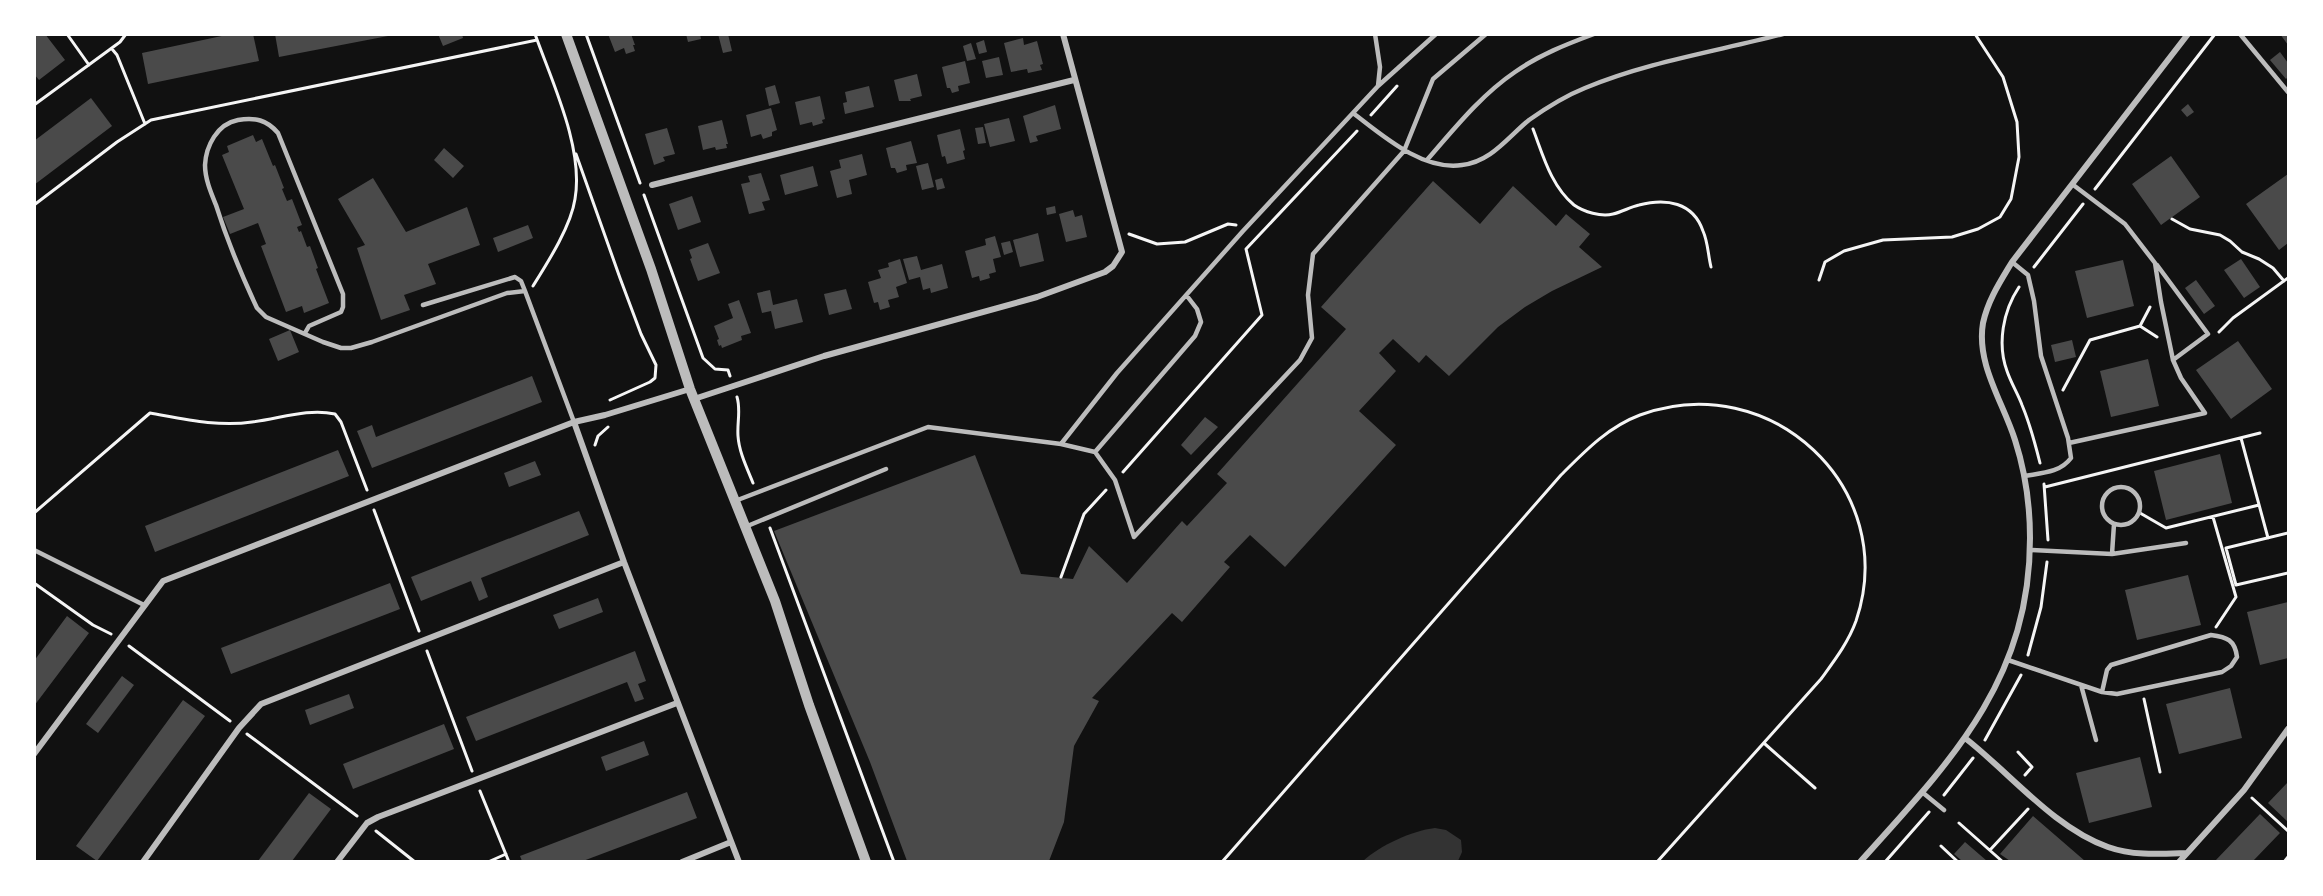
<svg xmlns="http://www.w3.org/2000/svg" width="2323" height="896" font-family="'DM Sans',sans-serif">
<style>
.water{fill:#333}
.building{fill:#4a4a4a}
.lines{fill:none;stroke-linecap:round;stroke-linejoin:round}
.path{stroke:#f5f5f5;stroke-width:3}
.service{stroke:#bcbcbc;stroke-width:4.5}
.minor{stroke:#bcbcbc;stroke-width:6}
.tertiary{stroke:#bcbcbc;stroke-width:10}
</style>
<rect width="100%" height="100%" fill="#111"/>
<path class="water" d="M1435 828 1446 830 1461 840 1462 852 1458 861H1363C1381 845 1411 831 1435 828Z"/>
<path class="building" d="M34 34H45L65 60 39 80 34 74Z
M231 34H253L259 61 148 84 142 53Z
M275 34H388V36L279 57Z
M438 34H462L463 38 443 46Z
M608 34H631L635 45H633L635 51 626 54 624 48 615 52Z
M686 34H700L701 39 688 42Z
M718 34H728L732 51 723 53Z
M2280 34H2288V45Z
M1023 38 1024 45 1037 41 1043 64 1040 65 1042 70 1028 73 1027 69 1011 72 1004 43Z
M984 40 987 52 979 54 976 43Z
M971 43 976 59 967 61 963 46Z
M2280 52 2288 63V77L2286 79 2270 60Z
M999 57 1003 75 986 78 982 61Z
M965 61 970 83 958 86 959 91 952 93 950 88H947L942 67Z
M917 74 922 96 910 99 911 101H899L894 80Z
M775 85 780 103 769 106 765 88Z
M869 86 874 107 845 114 843 103 847 102 845 92Z
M820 96 825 119 822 120 823 123 813 126 812 122 800 125 795 102Z
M91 98 112 126 34 185V141Z
M2188 104 2194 112 2187 117 2181 110Z
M1055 105 1061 129 1036 136 1038 141 1030 143 1023 116Z
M771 108 777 130 772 132V136L763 139 761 134 751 137 746 115Z
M1009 118 1015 141 990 147 984 124Z
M722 120 728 144H726L727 148 716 150 715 147 703 150 698 126Z
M983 127 986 143 978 144 975 128Z
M667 128 675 154 663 157 665 161 654 165 645 134Z
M960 129 965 150 963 151 965 159 947 164 945 156 942 157 937 135Z
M253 135 256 142 262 139 273 166 275 165 284 188 282 189 287 201 292 199 302 225 297 227 299 232 301 231 307 247 310 246 318 268 316 269 329 303 304 313 302 306 286 312 261 246 266 244 258 223 230 234 223 217 244 209 222 155 229 152 227 146Z
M911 141 917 163 906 165 907 170 897 173 895 168H891L886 148Z
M444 148 464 166 453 178 434 160Z
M862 154 867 175 849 180 852 194 837 198 830 171 841 168 839 160Z
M2171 156 2200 197 2161 225 2132 184Z
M928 163 934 187 922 190 916 166Z
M813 166 818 186 785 195 780 175Z
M761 173 770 200 762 202 765 210 749 214 741 184 750 182 748 176Z
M2288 174V243L2279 250 2246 204Z
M373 178 406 232 467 207 480 245 428 264 436 284 404 295 410 310 381 320 357 248 365 245 338 199Z
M942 178 945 188 937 190 935 180Z
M1433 181 1480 224 1513 186 1556 226 1566 214 1590 234 1579 247 1602 267 1552 291 1525 307 1498 327 1449 376 1426 355 1419 363 1393 339 1379 353 1396 371 1359 411 1396 445 1285 567 1250 535 1224 562 1230 567 1182 622 1172 613 1092 698 1099 701 1074 746 1064 822 1049 861H907L870 762 774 531 975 455 1021 574 1073 579 1089 546 1127 583 1182 521 1187 526 1227 483 1217 474 1346 329 1321 307Z
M692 196 701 222 678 230 669 204Z
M1055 206 1056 213 1047 215 1046 208Z
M1073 210 1075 217 1082 215 1087 237 1066 242 1059 214Z
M528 225 533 238 498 252 493 238Z
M1038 233 1044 261 1020 267 1013 240Z
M995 236 1001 257 993 259 996 272 989 274 990 278 980 281 979 276 972 278 965 251 986 245 985 239Z
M1010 241 1013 252 1004 255 1001 243Z
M708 243 720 273 698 281 690 259 692 258 689 250Z
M917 256 921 270 942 264 948 288 931 293 930 288 923 290 920 277 909 280 903 259Z
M900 259 907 283 896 287 899 297 888 300 890 307 880 310 878 302 874 303 868 282 881 278 878 270 889 267 888 263Z
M2241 259 2260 287 2244 298 2224 270Z
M2123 260 2134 306 2087 318 2075 271Z
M2196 280 2215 306 2204 314 2185 288Z
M846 289 852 309 829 315 824 294Z
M770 290 773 305 797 299 803 322 775 329 771 311 762 313 757 293Z
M739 300 751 333 741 336 742 340 722 348 721 345 719 346 717 340 719 339 714 326 733 318 728 304Z
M290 330 299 352 278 361 269 339Z
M2072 340 2076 357 2055 362 2051 345Z
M2238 341 2272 389 2231 419 2196 370Z
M2148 359 2159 406 2111 417 2100 371Z
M532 376 542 402 372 468 357 431 372 425 376 437Z
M1205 417 1218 427 1191 455 1181 445Z
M338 450 349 476 155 552 145 526Z
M2220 454 2232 503 2166 520 2154 471Z
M535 461 541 475 509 487 504 473Z
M579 511 589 535 481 578 488 597 479 601 471 581 421 601 411 577Z
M2188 575 2201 625 2137 640 2125 590Z
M390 583 400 609 231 674 221 648Z
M598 598 603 612 559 629 553 615Z
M2288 602V658L2260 665 2247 612Z
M67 616 89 633 34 706V661Z
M635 651 646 681 638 684 644 699 635 702 627 682 476 741 466 717Z
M122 676 134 685 98 733 86 724Z
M2230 688 2242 738 2179 754 2166 704Z
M349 694 354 708 310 725 305 710Z
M183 700 205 716 97 861 76 846Z
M444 724 454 749 353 789 343 764Z
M644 741 649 755 606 771 601 757Z
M2140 757 2152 807 2089 823 2076 773Z
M2288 782V822L2268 803Z
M687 792 697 818 583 861H522L520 856Z
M309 793 331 809 292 861H258Z
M2260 814 2280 833 2253 861H2215Z
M2033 816 2085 861H2010L2000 854Z
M1965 842 1987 861H1962L1954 854Z"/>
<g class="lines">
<path class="path" d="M67 34 89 65
M159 34H163
M586 34 640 183
M112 49 117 55 145 124
M34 105 120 42 126 34
M1371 115 1397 86
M1533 129C1543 155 1551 186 1574 205 1584 212 1601 217 1613 214 1622 212 1630 207 1639 205 1666 198 1693 202 1703 231 1708 242 1708 255 1711 267
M576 154 620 278 641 334 656 365 655 378 650 382 610 400
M2095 189 2215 34
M644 195 703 358 715 369 728 370 730 376
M34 205 117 142 151 120 537 40
M2172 219 2190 229 2220 235 2230 241 2242 252 2259 259 2273 268 2284 281
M1129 234 1157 244 1185 242 1228 224 1236 225
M2034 267 2083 204
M1819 280 1825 262 1844 251 1883 240 1952 237 1978 229 2000 217 2011 199 2019 157 2017 122 2003 77 1975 34
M533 286C548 262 571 226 575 199 584 148 552 82 535 34
M2019 287C2003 311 1997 344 2007 371 2011 383 2018 394 2022 405 2030 424 2035 443 2040 463
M2150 307 2140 326 2157 337
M2219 332 2233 318 2288 278
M2063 390 2090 340 2140 326
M737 397C741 410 737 422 738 436 739 452 747 468 753 483
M2241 438 2268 538
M595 445 598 436 608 427
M1123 472 1262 315 1246 249 1357 131
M2044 484 2048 540
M2045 487 2260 433
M374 510 419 631
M34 513 150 413C184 419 218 427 252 422 279 419 307 408 335 414L341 422 367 490
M2140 513 2166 528 2259 505
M2213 517 2236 597 2216 627
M770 528 894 862
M2288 533 2226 548 2236 585 2288 573
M1061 577 1084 514 1106 490
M34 583 93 625 111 634
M129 646 230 721
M427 651 472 771
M2028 655 2041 607 2047 562
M2144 699 2160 772
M247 734 357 816
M1985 740 2021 675
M1765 744 1815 788
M2018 752 2032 767 2025 775
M480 791 509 862
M1944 795 1973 758
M2252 798 2288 831
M1959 823 2003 862
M376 831 415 862
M1941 846 1958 862
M1990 850 2028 809
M488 862 506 854
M1222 862 1561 475C1585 451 1608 427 1640 415 1770 367 1901 488 1856 621 1848 643 1834 661 1821 679L1657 862
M1885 862 1929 812
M2284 862 2288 857"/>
<path class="service" d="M2240 34 2288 92
M1378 86 1436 34
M1353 113C1382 135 1422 171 1462 165 1491 162 1508 137 1529 120 1546 108 1565 96 1585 88 1647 62 1718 51 1783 34
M1427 160C1454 129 1481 95 1515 72 1539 55 1567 44 1594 34
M2012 262 2028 275 2034 301 2041 356 2068 438 2071 458C2060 473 2041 473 2024 476
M2157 265 2208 334 2173 360
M423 305 515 277 521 281 525 291 574 422
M305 333 309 326 341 312 343 307V294L278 133C267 120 255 117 238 120 217 124 206 146 205 165 205 179 211 193 216 205 227 240 241 274 257 308L266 317 323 342 341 348H351L372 342 507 293 525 291
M2069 443 2205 413 2181 378 2173 360 2161 302 2155 263 2125 224 2072 184
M1061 444 1095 452 1195 336 1201 322 1197 309 1187 296
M1095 452 1115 480 1134 537 1300 360 1312 338 1308 295 1313 254 1404 151 1433 79 1486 34
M2102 506a19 19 0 1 1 38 0a19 19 0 1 1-38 0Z
M735 501 928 427 1061 444 1117 373 1243 231 1378 86 1380 67 1375 34
M745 527 886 469
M34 550 144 605
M2030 550 2112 554 2114 524
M2112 554 2186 543
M2008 660 2102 692 2117 694 2222 672 2231 666 2237 657C2235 640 2227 637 2211 635L2111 665 2107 670 2102 692
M2081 685 2096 740
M1922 792 1944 810"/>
<path class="minor" d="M652 185 1074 80
M694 399 824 356 1037 297 1105 272 1113 266 1122 252 1063 34
M574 422 624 562 739 862
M1965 738C2010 773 2054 828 2108 847 2133 856 2160 854 2186 853
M34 754 163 581 574 422 605 415 690 389
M143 862 239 728 261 704 624 562
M337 862 367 823 378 817 677 703
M682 862 731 842
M1860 862C1950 762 2030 681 2030 538 2030 505 2025 471 2015 440 2003 402 1976 364 1983 323 1988 300 2000 282 2012 262L2188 34
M2179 862 2244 790 2288 729"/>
<path class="tertiary" d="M566 34 651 269 690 389 775 601 809 705 866 862"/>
</g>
<rect width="2323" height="896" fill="none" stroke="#ffffff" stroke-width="72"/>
</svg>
